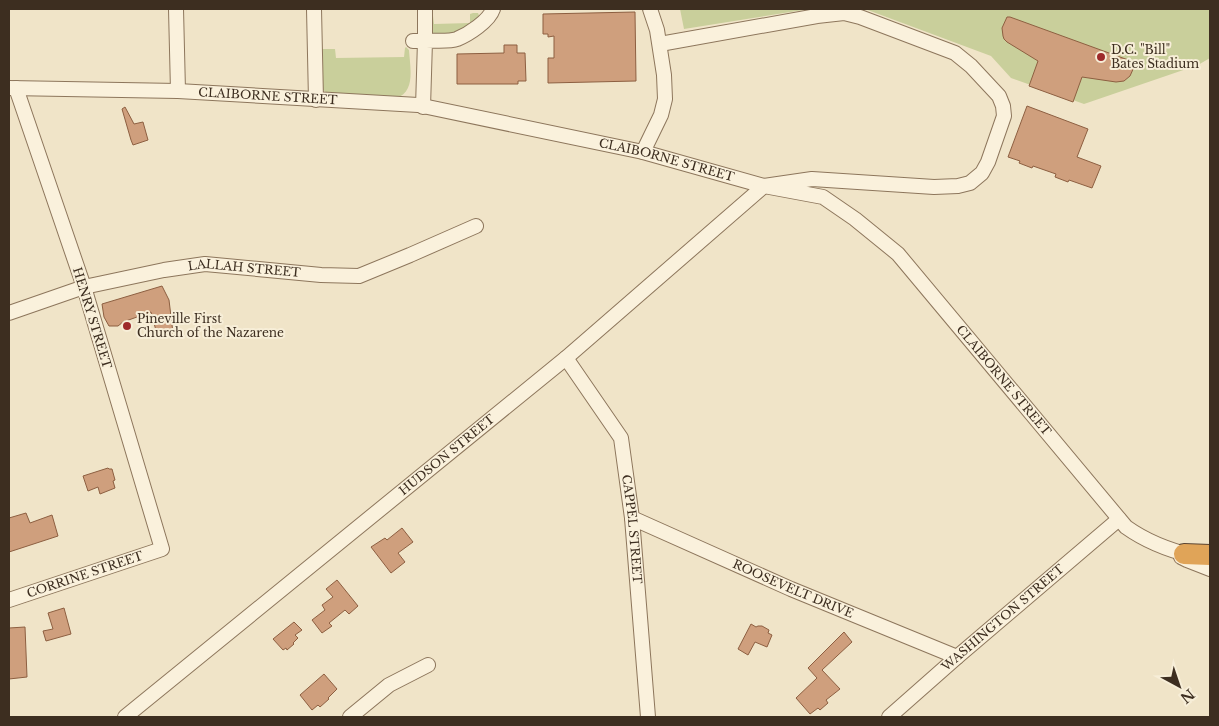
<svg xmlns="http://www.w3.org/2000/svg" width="1219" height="726" font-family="'Libre Baskerville',serif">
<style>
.green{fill:#c9cf9b}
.building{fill:#cf9f7d;stroke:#8d5f41}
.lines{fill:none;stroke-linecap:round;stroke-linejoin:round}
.minor-casing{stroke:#8d765c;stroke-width:16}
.highway-casing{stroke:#5b4430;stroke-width:22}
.minor{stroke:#faf1dc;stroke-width:14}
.highway{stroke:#e0a458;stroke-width:20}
.poi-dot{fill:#9e2a2b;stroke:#f7eed8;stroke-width:2}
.labels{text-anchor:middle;stroke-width:4;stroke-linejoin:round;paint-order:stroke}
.poi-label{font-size:12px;fill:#3d2e20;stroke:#f7eed8;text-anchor:start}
.street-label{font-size:12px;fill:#3d2e20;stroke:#f7eed8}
</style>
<rect width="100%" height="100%" fill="#f0e4c8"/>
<path class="green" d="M680 9H803V10L684 29Z
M865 9H1210V58L1198 65 1084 104 1011 78 991 56Z
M473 13H478L480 18 455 33 429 34 431 14 433 16 434 24 470 23V14Z
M406 47 409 50C410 67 416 92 396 98L329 94 323 90 321 87 320 50 322 49H335L336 58 404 57 405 48Z"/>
<path class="building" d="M635 12 636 81 548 83V58H554V36L548 37V34H543V14Z
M1007 17H1010L1131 61 1133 62 1134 67 1130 76 1124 81 1116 82 1082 77 1073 102 1029 86 1038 61 1007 42 1004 39 1003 36 1002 28Z
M504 45H517V53H525L526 81H518V84H457V54L504 53Z
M1027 106 1088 129 1077 157 1101 166 1092 188 1069 180 1068 182 1055 177 1056 174 1033 166 1032 168 1019 163 1020 161 1008 157Z
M125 107 134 124 143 122 148 140 133 145 131 140 122 109Z
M162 286 169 300 173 333 158 338 151 312 123 322 118 326H109L104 317 102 304Z
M108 468 109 469H112L115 480 113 481 115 488 100 494 98 487 88 491 83 476Z
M26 513 30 523 52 515 58 536 9 552V518Z
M402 528 413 542 398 553 405 562 391 573 371 547 385 538 387 540Z
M337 580 358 606 349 614 345 610 329 623 332 626 322 633 312 620 325 610 322 605 333 597 326 589Z
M64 608 71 634 46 641 43 631 53 629 48 613Z
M294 622 302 630 295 635 298 638 293 643 294 644 287 650 286 648 283 650 273 639Z
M751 624 756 627 758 626H762L769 630 768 633 772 635 767 647 755 642 748 655 738 649Z
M25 627 27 677 9 679V628Z
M844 632 852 642 822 670 840 689 826 700 828 703 820 710 818 708 810 714 796 698 817 678 808 668Z
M324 674 337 689 328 698 329 699 320 707 318 705 312 710 300 695Z"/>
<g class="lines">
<defs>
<g id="minor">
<path d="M176 9 178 91"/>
<path d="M314 9 316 100"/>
<path d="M413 41H425V9"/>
<path id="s1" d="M9 88 178 91 418 105 643 152 764 186 823 197 855 219 898 254 1126 527C1147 542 1168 550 1193 556"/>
<path d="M423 107 425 41C434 40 449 42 457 39 469 34 489 21 493 9"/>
<path d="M643 152 661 115 665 99 664 75 657 30 650 9"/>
<path id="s2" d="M9 313 84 287 164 270 205 264 321 275 359 276 410 255 476 226"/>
<path id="s3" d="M566 358 621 438 632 518 648 717"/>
<path id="s4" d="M632 518 791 589 957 657"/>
<path d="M1181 557 1187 560 1210 569"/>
<path id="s5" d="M9 600 162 549 84 287 16 88"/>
<path id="s6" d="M125 717 566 358 764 186 812 179 934 187 958 186 970 183 982 173 988 162 1004 116 1003 106 999 96 971 66 955 53 860 17 844 13 817 16 660 44"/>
<path d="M350 717 389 685 428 665"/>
<path id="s7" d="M889 717 957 657 1119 519"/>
</g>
<path id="highway" d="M1184 554 1210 555"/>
</defs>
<use href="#minor" class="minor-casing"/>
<use href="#highway" class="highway-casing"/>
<use href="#minor" class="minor"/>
<use href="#highway" class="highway"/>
</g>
<g class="poi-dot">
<circle cx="1101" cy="57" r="5"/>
<circle cx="127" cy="326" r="5"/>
</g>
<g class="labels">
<g class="poi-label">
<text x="1111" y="54">D.C. "Bill"<tspan x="1111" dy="14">Bates Stadium</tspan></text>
<text x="137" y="323">Pineville First<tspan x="137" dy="14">Church of the Nazarene</tspan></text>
</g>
<g class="street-label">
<text dy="4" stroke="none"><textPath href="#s1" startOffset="259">CLAIBORNE STREET</textPath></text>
<text dy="4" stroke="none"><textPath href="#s1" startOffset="664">CLAIBORNE STREET</textPath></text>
<text dy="4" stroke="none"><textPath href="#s2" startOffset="242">LALLAH STREET</textPath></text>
<text transform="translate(92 318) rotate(73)" y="4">HENRY STREET</text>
<text dy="4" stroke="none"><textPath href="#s1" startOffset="1084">CLAIBORNE STREET</textPath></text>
<text dy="4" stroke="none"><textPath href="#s6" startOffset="415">HUDSON STREET</textPath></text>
<text dy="4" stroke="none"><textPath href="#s3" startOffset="189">CAPPEL STREET</textPath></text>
<text dy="4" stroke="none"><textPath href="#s5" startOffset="80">CORRINE STREET</textPath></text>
<text dy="4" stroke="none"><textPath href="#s4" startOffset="176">ROOSEVELT DRIVE</textPath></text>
<text dy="4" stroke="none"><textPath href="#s7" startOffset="151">WASHINGTON STREET</textPath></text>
</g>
</g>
<rect width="1219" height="726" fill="none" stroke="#3d2e20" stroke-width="20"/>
<g transform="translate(1179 686) rotate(140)" stroke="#f7eed8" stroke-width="4" paint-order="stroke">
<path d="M0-4L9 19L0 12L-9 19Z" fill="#3d2e20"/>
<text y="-8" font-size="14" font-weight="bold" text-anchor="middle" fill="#3d2e20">N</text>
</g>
</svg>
